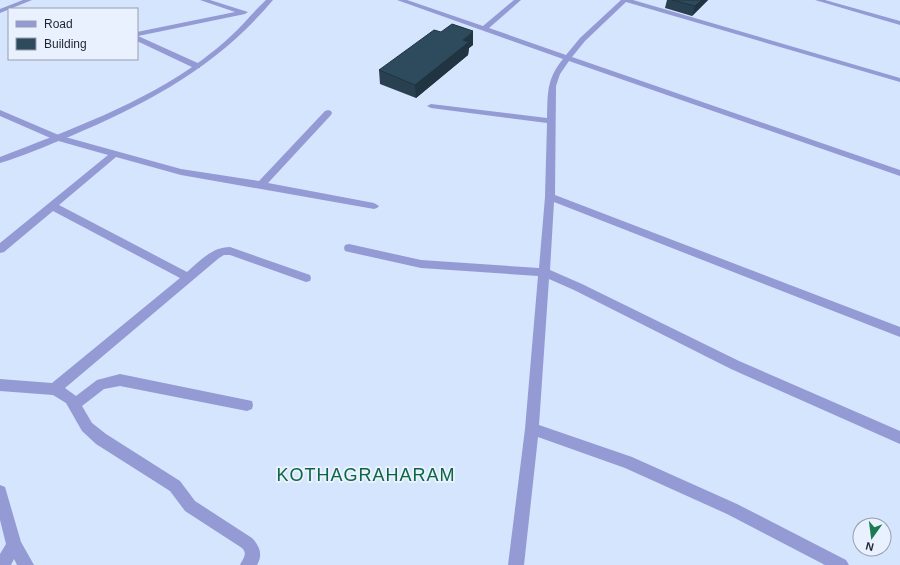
<svg xmlns="http://www.w3.org/2000/svg" width="900" height="565" font-family="Arial,sans-serif">
<style>
.lines{fill:none;stroke-linecap:round;stroke-linejoin:round}
.service{fill:#949ad4;fill-rule:evenodd}
.minor{fill:#949ad4;fill-rule:evenodd}
.tertiary{fill:#949ad4;fill-rule:evenodd}
.wall{fill:#284050}
.shaded-wall{fill:#203441}
.building{fill:#2e4a5d;stroke:#203441}
.labels{text-anchor:middle;stroke-width:4;stroke-linejoin:round;paint-order:stroke}
.near-neighbourhood-label{font-size:18px;letter-spacing:1px;fill:#0c6641;stroke:#e9f1fe}
</style>
<rect width="100%" height="100%" fill="#d5e5fd"/>
<g class="lines">
<path class="service" d="M0 110 61 136 62 138 58 141 55 140 0 116Z"/>
<path class="minor" d="M23 0H32L0 13V9Z
M200 0H210L248 12 245 14 138 36 200 64V68H194L137 41V32L235 12Z
M397 0H407L483 26 514 0H521L489 28 566 55 580 38 621 0H633L900 78V82L626 2 585 41 572 57 900 170V176L569 61 560 74 556 86 555 195 900 327V337L554 202 550 270 582 284 739 361 900 431V444L731 369 574 290 549 279 539 425 632 457 737 504 846 560 849 565H825L727 514 625 468 538 437 524 565H508L525 429 538 276 421 268 349 252 345 251 344 248 345 245 349 244 421 260 539 268 545 197 547 123 431 108 427 106 431 104 547 118C548 93 546 80 563 59Z
M328 110 331 111 332 113 331 115 268 183 374 203 379 206 377 208 374 209 181 175 116 157 59 205 187 272C200 261 212 247 230 247L310 275 311 278 310 281 306 282 230 255H224L219 258 65 388 76 396 97 380 120 374 252 401 253 405 252 409 247 411 120 386 104 389 82 406 92 423 106 434 180 481 195 501 252 538C260 546 263 555 257 565H240C243 558 248 554 242 548L185 511 170 491 96 444 82 431 66 403 53 395 0 391V379L52 383 180 278 53 211 4 252 0 253V243L108 155 55 140 54 138 55 136 58 135 181 169 259 181 325 111Z
M0 485 5 487 21 542 34 565H17L14 559 11 565H0V554L6 544 0 520Z"/>
<path class="tertiary" d="M266 0H273C218 66 149 103 71 136 48 145 24 156 0 163V157C69 130 142 104 202 60 212 52 223 44 232 35 244 24 254 11 266 0Z
M815 0H825L900 21V25Z"/>
</g>
<path class="wall" d="M667 0H708L692 16 665 8Z
M473 45 469 48 468 55 416 98 380 84 379 70Z"/>
<path class="shaded-wall" d="M702 0H708L692 16 695 6Z
M473 31V45L469 48 468 55 416 98 415 85 463 40Z"/>
<path class="building" d="M672 0H702L695 6Z
M452 24 473 31 463 40 469 42 415 85 379 70 434 30 441 32Z"/>
<g class="labels">
<g class="near-neighbourhood-label">
<text x="366" y="481">KOTHAGRAHARAM</text>
</g>
</g>
<rect x="8" y="8" width="130" height="52" fill="#e9f1fe" stroke="#989fac"/>
<rect x="16" y="21" width="20" height="6" fill="#949ad4" stroke="#989fac"/>
<text x="44" y="28" font-size="12" fill="#1e2530">Road</text>
<rect x="16" y="38" width="20" height="12" fill="#2e4a5d" stroke="#989fac"/>
<text x="44" y="48" font-size="12" fill="#1e2530">Building</text>
<g transform="translate(872 537) rotate(194)"><circle r="19" fill="#e9f1fe" stroke="#989fac"/>
<path d="M0-3L7 15L0 10L-7 15Z" fill="#1c7a50"/>
<text y="-6" font-size="11" font-weight="bold" text-anchor="middle" fill="#1e2530">N</text>
</g>
</svg>
